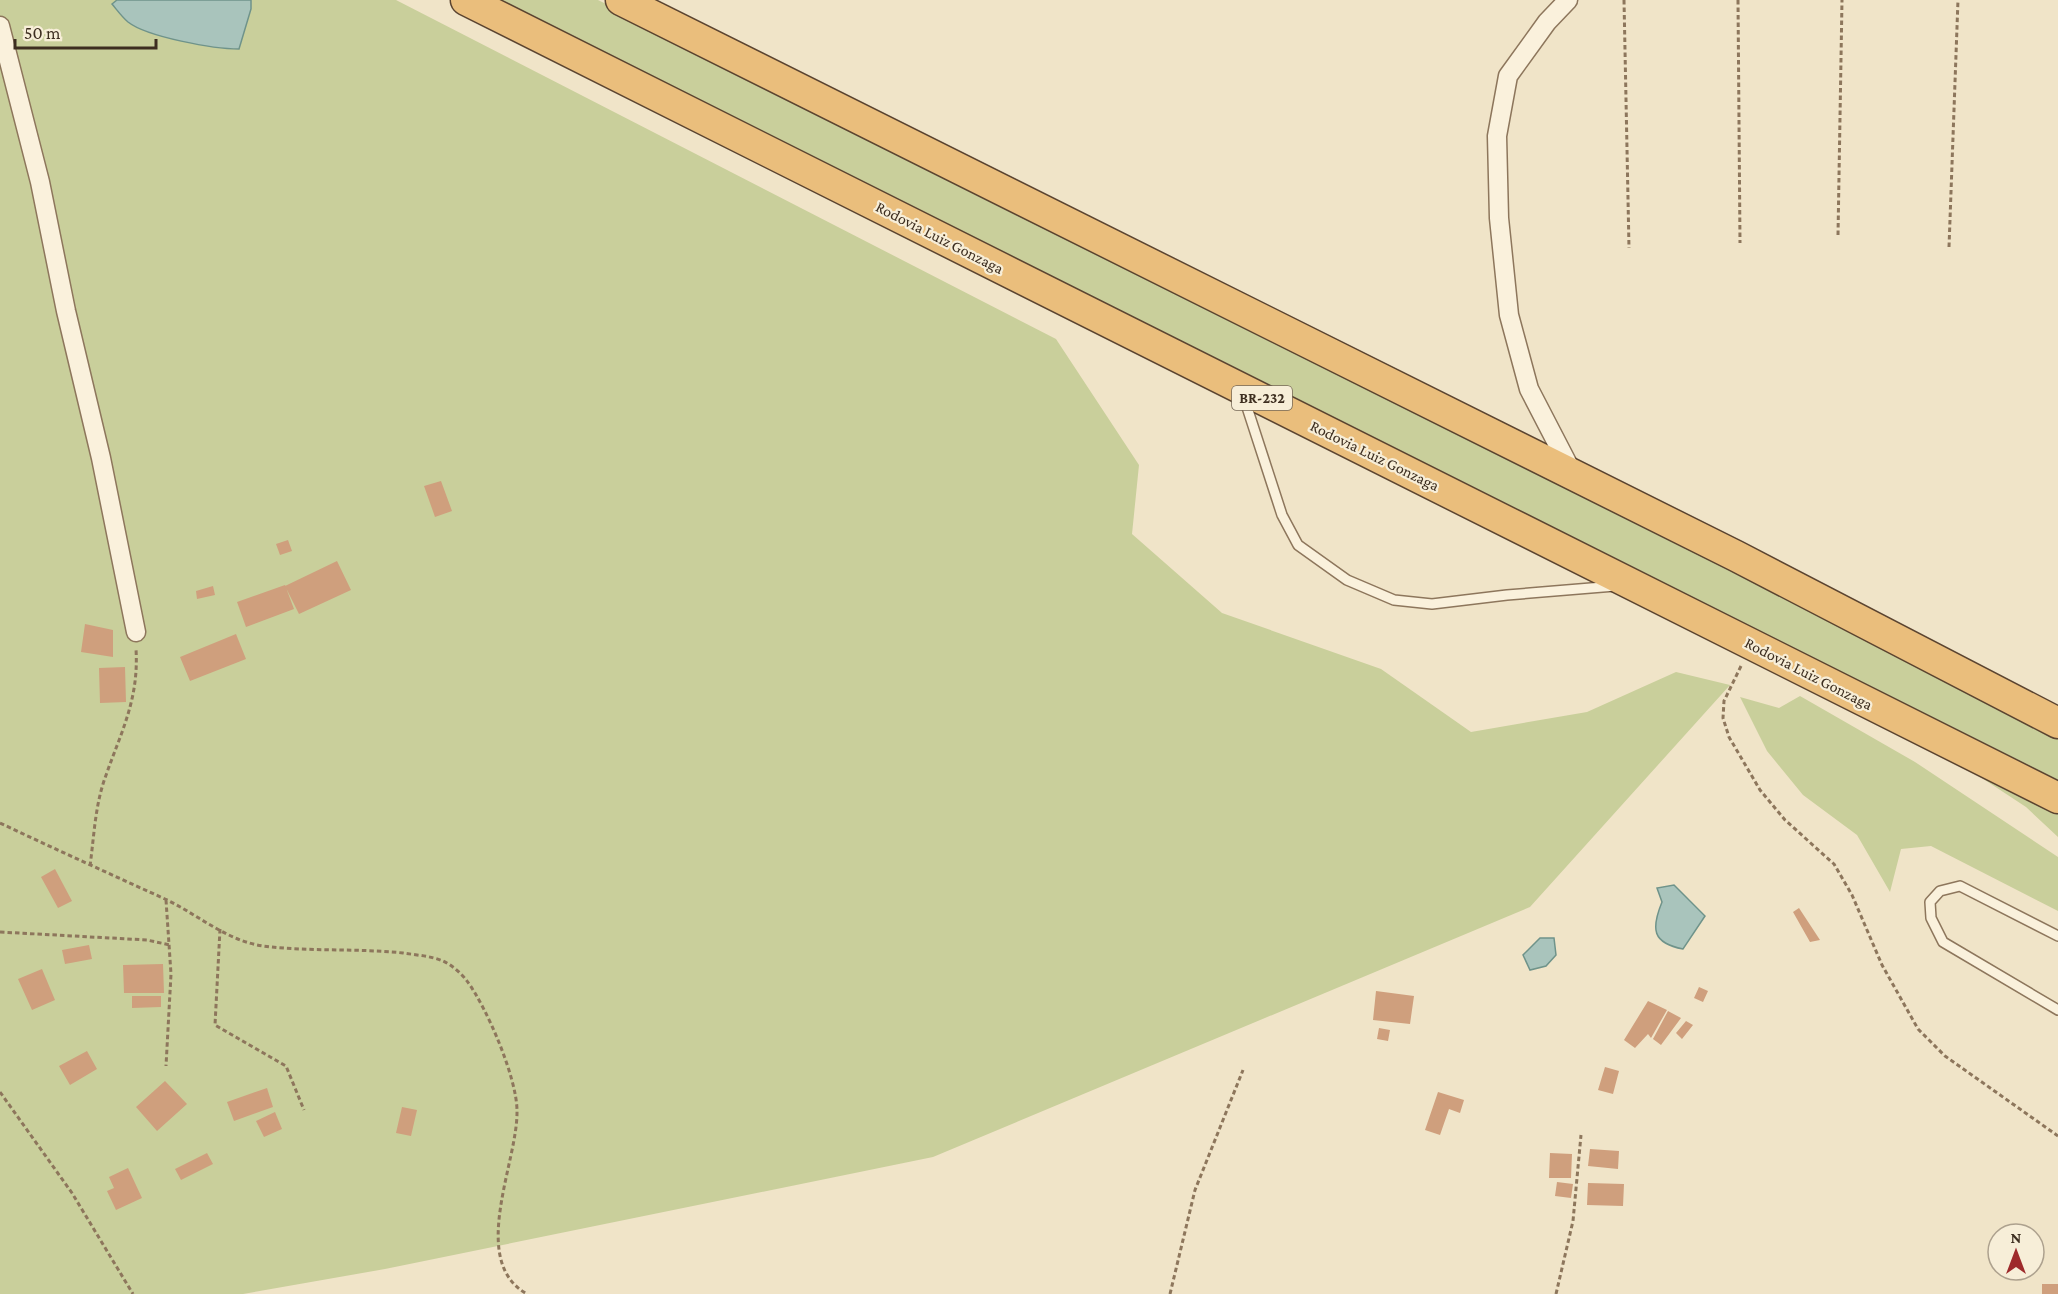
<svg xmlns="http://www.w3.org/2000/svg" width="2058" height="1294" font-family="'Crimson Pro',serif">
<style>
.green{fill:#c9cf9b}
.water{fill:#a9c4bc;stroke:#6f938a;stroke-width:1.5}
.building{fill:#cf9f7d}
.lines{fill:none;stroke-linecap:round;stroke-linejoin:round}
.service-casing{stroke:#8d765c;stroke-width:12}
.minor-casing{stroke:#8d765c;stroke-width:21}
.trunk-casing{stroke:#5b4430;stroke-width:33}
.path{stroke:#8d765c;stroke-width:3;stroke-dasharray:4.5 3;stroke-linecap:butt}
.service{stroke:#faf1dc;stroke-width:9}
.minor{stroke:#faf1dc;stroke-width:18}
.trunk{stroke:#eabe7c;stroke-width:30}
.labels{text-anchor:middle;stroke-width:4.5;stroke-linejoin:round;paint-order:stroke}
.shield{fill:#f7eed8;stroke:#756857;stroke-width:1.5}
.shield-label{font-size:15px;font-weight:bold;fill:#3d2e20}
.street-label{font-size:16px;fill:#3d2e20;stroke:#f7eed8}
</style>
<rect width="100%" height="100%" fill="#f0e4c8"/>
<path class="green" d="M0 0H396L1056 339 1139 465 1132 534 1222 613 1381 669 1471 732 1587 712 1676 672 1730 685 1530 907 933 1157 385 1269 243 1294H0Z
M486 0H598L906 153 1405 391 2058 737V797Z
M1800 696 1915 762 2058 857V911L1931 846 1901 849 1890 892 1857 835 1803 795 1767 751 1740 697 1779 708Z
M1956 761 2058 799V837L2026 807Z"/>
<path class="water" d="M117 0H251V9L239 49C214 49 147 37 128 22 122 17 117 10 112 4Z
M1674 885 1705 916 1683 949C1652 943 1651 929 1662 902L1657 888Z
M1540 938H1554L1556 955 1546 966 1530 970 1523 955Z"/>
<path class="building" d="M441 481 452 511 435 517 424 486Z
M288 540 292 551 280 555 276 544Z
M337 561 351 590 299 614 285 586Z
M285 585 294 609 246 627 237 602Z
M213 586 215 595 197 599 196 591Z
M85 624 113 630V657L81 652Z
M236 634 246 659 190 681 180 657Z
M125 667 126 702 100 703 99 668Z
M55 869 72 901 58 908 41 877Z
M1799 908 1820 940 1810 942 1793 912Z
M89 945 92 959 65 964 62 950Z
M163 964 164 993H124L123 965Z
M42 969 55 1000 32 1010 18 979Z
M1699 987 1708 991 1703 1002 1694 998Z
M1376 991 1414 996 1410 1024 1373 1020Z
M132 996H161V1007L132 1008Z
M1648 1001 1667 1010 1651 1038 1648 1034 1635 1048 1624 1040Z
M1668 1011 1681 1018 1661 1045 1653 1039Z
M1686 1021 1693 1025 1682 1039 1676 1033Z
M1379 1028 1390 1030 1388 1041 1377 1039Z
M87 1051 97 1069 70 1085 59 1066Z
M1605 1067 1619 1071 1613 1094 1598 1090Z
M165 1081 187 1104 157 1131 136 1107Z
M267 1088 273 1107 234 1121 227 1102Z
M1438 1092 1464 1100 1460 1113 1449 1109 1440 1135 1425 1130Z
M402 1107 417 1110 411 1136 396 1133Z
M275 1112 282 1129 264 1137 256 1121Z
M1590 1149 1619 1151 1618 1169 1588 1166Z
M207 1153 213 1164 181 1180 175 1169Z
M1550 1153 1572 1154 1571 1178H1549Z
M128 1168 142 1198 116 1210 107 1191 114 1188 109 1177Z
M1557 1182 1573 1184 1571 1198 1555 1196Z
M1588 1183 1624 1184 1623 1206 1587 1205Z
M2042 1284H2058V1294H2042Z"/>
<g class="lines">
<defs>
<path id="service" d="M1244 398 1282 515 1298 545 1347 580 1394 600 1432 604 1507 595 1615 586
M2058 936 1960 886 1940 891 1930 902 1931 918 1943 942 2058 1010"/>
<path id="minor" d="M1568 0 1547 22 1508 76 1497 136 1499 218 1509 315 1529 389 1572 472
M0 26 40 182 66 311 101 458 136 632"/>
<path id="trunk" d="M466 0 2058 798
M621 0 1736 556 2058 723"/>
</defs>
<use href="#service" class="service-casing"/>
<use href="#minor" class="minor-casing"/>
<use href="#trunk" class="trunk-casing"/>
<path class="path" d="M1624 0 1629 248
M1738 0 1740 243
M1838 235 1842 0
M1949 247 1958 0
M1741 666 1724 701 1723 718 1729 737 1760 790 1785 820 1834 864 1852 895 1882 965 1918 1029 1945 1056 2058 1136
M0 823C55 849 110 874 165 899 197 914 227 941 263 946 309 952 356 948 403 953 416 955 431 956 443 961 452 965 462 974 467 981 487 1008 517 1078 517 1111 518 1162 468 1261 527 1294
M90 866C94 837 95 806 105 778 121 732 139 700 136 649
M166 900 171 974 166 1066
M220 929 215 1025 286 1066 304 1110
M0 932 147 940 170 945
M0 1092 72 1193 133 1294
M1170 1294 1195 1190 1243 1070
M1556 1294 1573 1221 1581 1135"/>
<use href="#service" class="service"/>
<use href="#minor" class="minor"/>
<use href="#trunk" class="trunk"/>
</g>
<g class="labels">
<rect class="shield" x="1232" y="386" width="60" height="24" rx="4.5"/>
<g class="shield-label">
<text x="1262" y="403">BR-232</text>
</g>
<g class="street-label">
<text transform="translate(940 237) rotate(27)" y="6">Rodovia Luiz Gonzaga</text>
<text transform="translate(1375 455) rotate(26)" y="6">Rodovia Luiz Gonzaga</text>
<text transform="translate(1809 673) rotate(27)" y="6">Rodovia Luiz Gonzaga</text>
</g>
</g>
<g transform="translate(2016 1252)"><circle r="28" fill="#f7eed8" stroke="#ada18e" stroke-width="1.5"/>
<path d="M0-4.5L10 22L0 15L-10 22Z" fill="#9e2a2b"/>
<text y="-9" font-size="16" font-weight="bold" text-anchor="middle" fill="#3d2e20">N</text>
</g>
<path d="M15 39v9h141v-9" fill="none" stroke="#3d2e20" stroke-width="3"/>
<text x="24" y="39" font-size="18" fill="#3d2e20" stroke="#f7eed8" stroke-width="4.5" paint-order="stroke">50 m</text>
</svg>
